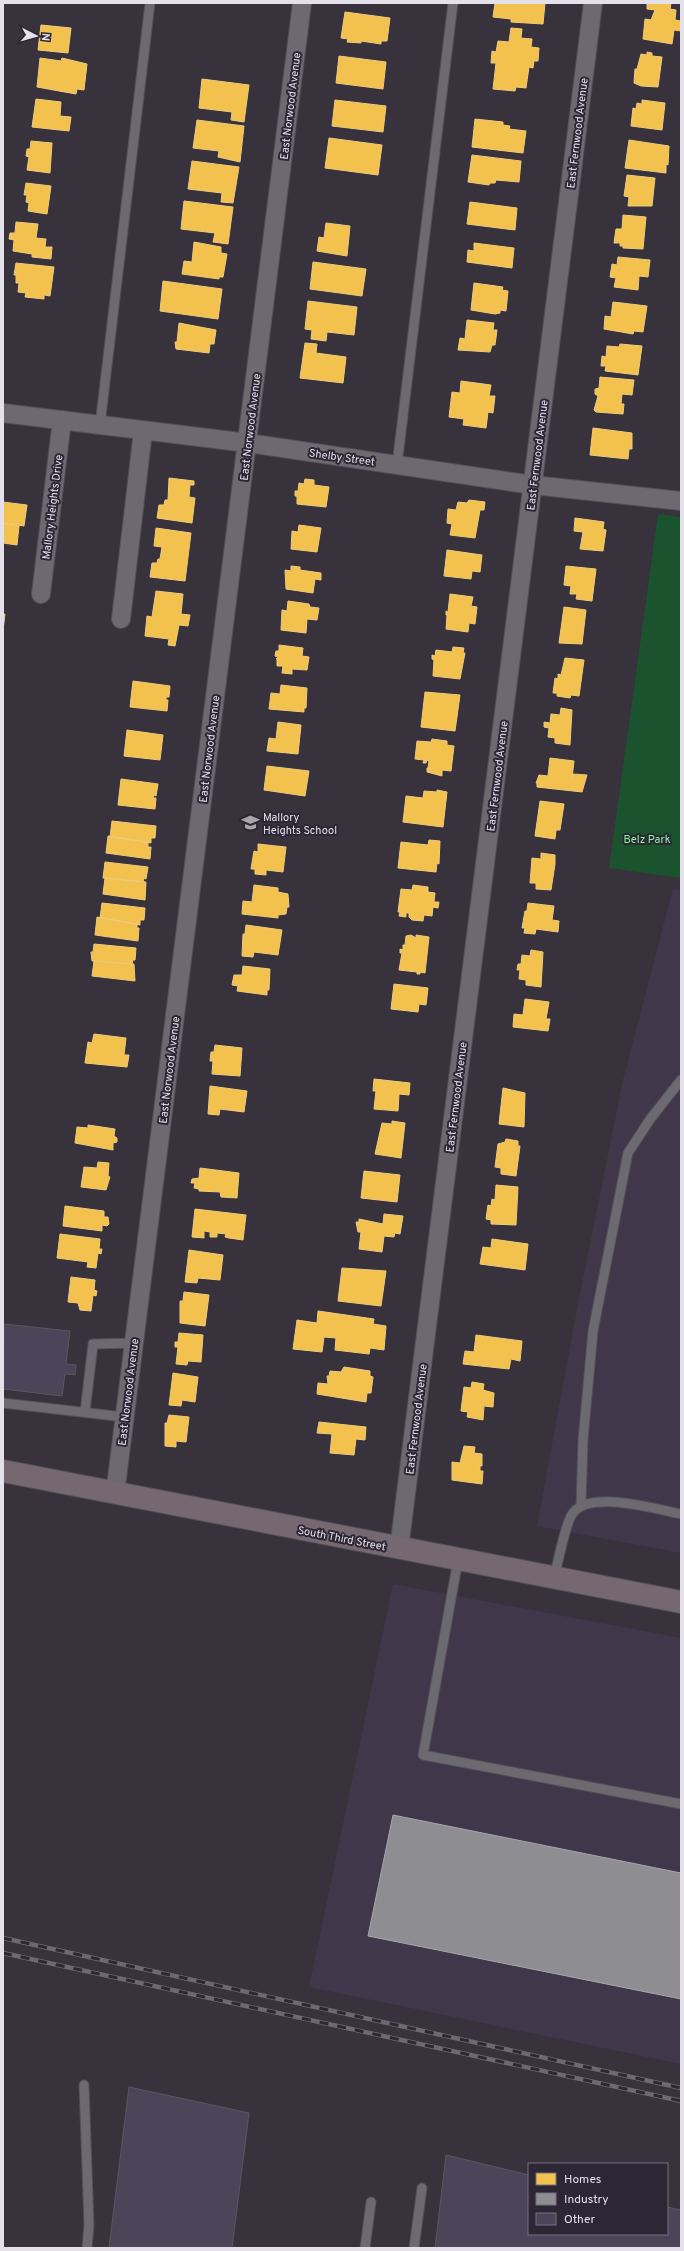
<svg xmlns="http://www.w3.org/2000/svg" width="684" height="2251" font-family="Overpass,sans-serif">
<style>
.built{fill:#41374b}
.green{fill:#1a532d}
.homes{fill:#f2c14e;stroke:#eecb7d}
.industry{fill:#8d8d92;stroke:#a7a6ad}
.building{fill:#4c4458;stroke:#5a565e}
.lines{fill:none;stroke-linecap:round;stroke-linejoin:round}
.service-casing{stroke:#524f57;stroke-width:11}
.minor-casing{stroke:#524f57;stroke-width:20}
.primary-casing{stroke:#524f57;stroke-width:24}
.service{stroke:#6d6970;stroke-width:9}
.minor{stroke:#6d6970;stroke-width:18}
.primary{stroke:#756870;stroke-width:22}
.rail-casing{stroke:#6d6971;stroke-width:4.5}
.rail{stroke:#2d2635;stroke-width:3;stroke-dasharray:9;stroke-linecap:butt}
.labels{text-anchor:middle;stroke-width:4;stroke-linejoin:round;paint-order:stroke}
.street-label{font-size:11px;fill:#e5e1eb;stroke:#2d2635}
.poi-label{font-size:11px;fill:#e5e1eb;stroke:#2d2635;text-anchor:start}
.park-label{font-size:11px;fill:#85f5a1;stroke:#2d2635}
</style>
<rect width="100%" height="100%" fill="#37323c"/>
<path class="built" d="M673 889 681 890V1553L537 1526 577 1309 623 1080Z
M393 1584 681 1638V2064L309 1987Z"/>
<path class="green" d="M658 514 681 517V878L609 868Z"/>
<path class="homes" d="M495 3H545L543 24 511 22V19L493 17Z
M647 3H671L670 9 676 10 675 20 681 21V31L674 30 672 44 643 39 645 19 651 20 655 10 647 9Z
M345 12 390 18 387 41H381V44L361 41V43L347 42 348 39 341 38Z
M41 25 71 28 68 53 38 50Z
M511 28 522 29 521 38 532 39 531 47 539 48 538 61H534L533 68 529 67 526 88 516 87 515 91 493 89 496 63H491L492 51 496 52 498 41 509 42Z
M647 52 652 53V56L662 57 658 87 641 86 634 83 635 69H637L641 54 647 55Z
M339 56 386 62 383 89 336 83Z
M40 58 61 61 62 58 87 64 84 90 77 89 76 94 37 87Z
M202 79 249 85 244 122 231 120 232 112 199 108Z
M36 99 61 102 60 116 71 117 69 131 32 127Z
M335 100 386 106 383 132 332 126Z
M642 100 665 103 662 130 631 126 633 108 636 109 637 103 642 104Z
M475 119 503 122V125L510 126 509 129 526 131 523 153 472 147Z
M197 120 244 126 240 162 218 157 219 151 193 148Z
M329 138 382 145 378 175 325 168Z
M629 140 669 146 668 165 666 164V173L625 168Z
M31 141 52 143 50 173 27 170 29 157 26 156 27 149H30Z
M472 155 521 161 519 182 496 180 495 183H490L489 185 468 182Z
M192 161 239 167 233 203 221 202 222 193 188 189Z
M627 175 655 178 652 206H628L629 197 624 196Z
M26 183 51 186 47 214 28 211 29 203 26 202 27 195H24Z
M184 201 233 207 228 244 213 242 215 233 181 229Z
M470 202 517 208 515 230 467 224Z
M623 215 646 217 643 249 623 248V246H620V243H614L616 229H622Z
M16 222 38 224 36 238 46 239 45 247H52L51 259 32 257V254L13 251 14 240 9 239 10 233H15Z
M326 223 350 226 347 256 317 251 319 237 324 238Z
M194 242 221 247V253L227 254 223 277H219V279L182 274 184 261 192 262Z
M474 243 514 248 512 268 467 262 468 250 474 251Z
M618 257 650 260 648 277 639 276 638 290 614 287 616 278 610 277 612 264 617 265Z
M313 262 366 269 362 296 310 289Z
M16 263 54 267 50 296 44 295V299L25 297 26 293 18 292 19 283H16V275H14Z
M163 281 222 289 218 319 160 311Z
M474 283 503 287 502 290 508 291 506 311 500 310V313L495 314 471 310Z
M308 301 357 307 354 335 327 332 326 341 311 339 312 330 305 329Z
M613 302 647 306 643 332 634 331 633 334 604 329 605 316 611 317Z
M467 320 494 323 493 330H497L495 345H492L490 352 458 350 460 338 465 339Z
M179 323 216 330 214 344H210L209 353 176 349 175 342H177Z
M305 343 317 344 316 353 346 357 343 383 300 378Z
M620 344 642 346 638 375 605 371 606 366H601L602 356 606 357 607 346 619 347Z
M600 377 634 380 632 395 622 394 621 404H624L623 414 596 412 594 410 598 396 595 394V389L599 388Z
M461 381 491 385 489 396H495L493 413 488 412 486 428 463 425 464 419 449 417 452 392 460 393Z
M593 428 632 433V449H629L628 459 590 455Z
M169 478 194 481V485H190L189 497 195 498 192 523 157 518 159 505H164L165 500H168Z
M305 479 314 480V485L329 487 326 507 297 504V496H295V491H298L299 483 304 484Z
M469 500 485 502 484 510H480L475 538 450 535 452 524 447 523 448 509 456 510 458 502 467 503Z
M3 502 27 505 24 526 3 523Z
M575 518 604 522 603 529 606 530 603 551 580 549 583 532 574 531Z
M3 523 19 526 17 545 3 543Z
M299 525 321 528 317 552 291 549 292 531 298 532Z
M156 528 191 533 185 581 150 577 152 563H157L158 559H160L162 547 154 546Z
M447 550 482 555 480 572 472 571 471 579 444 576Z
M291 566 300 567V570L321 573V580L315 579 313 593 286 589 285 570 291 571Z
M566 566 596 569 592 601 576 599 577 594H570L571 586 564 585Z
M156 591 183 594 181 614 190 615 188 626 179 625 175 646 168 645 169 639 145 636 147 616 152 617Z
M450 594 473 597 471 606 477 607 475 624 469 623 468 632 446 629 447 615H446V611L448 612Z
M288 601 309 604 310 607 319 608 317 620 307 619 306 633 281 630 282 610 287 611Z
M564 607 586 610 582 644 559 643Z
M3 614H5L3 630Z
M279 645 303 648 302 656 309 657 307 670 292 669V674L282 673 283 666H277V659H276L278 657 275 656 276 651H279Z
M453 647 464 648 463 653H465L460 679 433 676 434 660 432 659V655L435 656 436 650 452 652Z
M565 658 584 660 579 696 571 695 570 698 557 696V693H553L555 678 558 679V674L561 675Z
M133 681 170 686 169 697H166V700H168L167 711 130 707Z
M281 685 307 688 306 708H304V712L269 709 271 693 280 694Z
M425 692 460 695 455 731 421 727Z
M561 708 572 710 570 745 555 743V738L548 737 549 728 544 727V722L550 723 551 714 560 715Z
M278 722 301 725 298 754 267 751 269 738 276 739Z
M127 730 163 735 160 760 124 756Z
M432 739 447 741V745L454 746 451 771 442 770V776L427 772V768L431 769 428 768 429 761 427 760 426 763H423L424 760 415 759 417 741 431 742Z
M550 758 574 761 572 778 573 774 587 775 582 792 537 787V783H536L539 775 548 776Z
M267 766 309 771 305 796 264 790Z
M121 779 158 784 156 796 154 795 153 798H156L155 809 118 805Z
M437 790 447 792 443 827 403 822 406 796 423 798 424 791 437 792Z
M540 801 564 804 560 830H556L555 839 535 836Z
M112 821 156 826 155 838H151V843L110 837Z
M108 836 148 842V847H151L150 859 106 853Z
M429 840 440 841 439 864 437 863 436 872 398 868 401 842 428 845Z
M258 844 286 847 283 872 266 870V875L255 874V869H251L254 851 258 852Z
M541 853 555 855V864L551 890 536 889V883H530L532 858 541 859Z
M105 862 148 867 146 879 144 878 143 882 103 878Z
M105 878 146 882 145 900 103 894Z
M254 885 278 888V892L288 894 289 907H287L286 914 278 915V918L242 914 243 901 252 902Z
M413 885 428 887V892L435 893 434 902H439L438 908 433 907 432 916 424 915 423 921 412 920 409 917V913H406V917L399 916 400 912H398L401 889 412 890Z
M102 903 145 908 144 920H140V925L100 918Z
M528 903 554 906 552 920 559 921 558 932 536 929 535 934 524 933 525 928H522L525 911H527Z
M97 917 137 924V928H139L138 941 95 935Z
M246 925 282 930 278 955 254 952 253 957 242 956 243 934H245Z
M411 935 416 938V935L429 937 425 973 420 972V974H417V972L399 970 402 953H400V949L403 950V945H405L406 936Z
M94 944 136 948 135 960H133L132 964 92 961 91 952H93Z
M531 950 543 952 541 987 526 985V980L519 979 520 970H517L518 964H521L522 955 530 956Z
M94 961 134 964 135 981 92 976Z
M243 966 270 969 269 990H267V995L237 991 238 986 232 985 234 975H242Z
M394 984 428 988 426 1005 419 1004 418 1012 391 1009Z
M525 999 549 1002 546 1019H550L548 1031 513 1027 514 1014 523 1015Z
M94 1034 126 1038 124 1055H129L127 1067 85 1063 88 1042 92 1043Z
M215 1045 242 1048 240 1076 212 1074 213 1061H210L211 1052H214Z
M374 1079 410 1083 409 1095 399 1094 398 1111 374 1109 376 1091H373Z
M210 1086 247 1091 244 1112 220 1109 219 1115 208 1114Z
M503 1088 525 1093 524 1127 499 1124Z
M392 1121 405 1123 401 1158 375 1154 382 1123 392 1124Z
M88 1125 115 1129 114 1136 117 1138V1142L113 1143V1150L75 1143 77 1127 88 1128Z
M506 1139 518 1141V1146H520L516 1176 501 1174V1168L495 1167 498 1144 505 1142Z
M98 1162 109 1163 108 1176 110 1177 106 1190 81 1187 84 1167 97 1168Z
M200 1168 239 1173 237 1198 221 1197 220 1192 199 1191V1189L194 1188 195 1183H191L192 1179 199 1178Z
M364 1171 400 1175 397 1202 361 1198Z
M496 1185 518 1187 516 1225 491 1224V1220L486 1219 488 1205 491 1206 492 1199 495 1200Z
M65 1206 104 1211V1217H108L109 1224 107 1226 102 1225V1231L63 1226Z
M195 1209 246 1215 243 1240 229 1238 225 1237 226 1234 217 1233V1237H210V1232L204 1231V1238L192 1237Z
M384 1214 403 1216 400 1234 395 1233 394 1237 384 1236 382 1252 359 1249 361 1232H358L356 1222H359V1219L383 1224Z
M60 1234 100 1239 99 1249H102L101 1254 98 1253 96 1268 87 1267 88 1262 57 1258Z
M492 1239 528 1244 525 1270 480 1264 483 1247 491 1248Z
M189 1250 223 1255 220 1280 198 1278 197 1283 185 1282Z
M342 1268 386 1271 381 1306 338 1301Z
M71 1277 95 1280 94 1290 97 1291 96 1296 93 1295 91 1311 80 1310 78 1303 68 1302Z
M184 1292 209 1295 205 1326 180 1323V1301H183Z
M318 1311 374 1319 373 1324 386 1326 384 1350 370 1348 369 1354 335 1350 336 1338 324 1337 322 1352 293 1349 297 1320 317 1323Z
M179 1333 203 1335 201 1362 188 1361 187 1365 176 1364 178 1347H175V1342H178Z
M476 1335 522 1341 520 1361 511 1359 509 1369 463 1364 465 1351 474 1352Z
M344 1367 370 1371V1376L373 1377 371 1393H367L366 1402 317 1394 318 1383 328 1384 327 1376H329L330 1371 341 1372Z
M173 1373 198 1377 195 1402 182 1400 181 1406 169 1405Z
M472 1382 484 1384 483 1390 494 1393 493 1407 484 1406 483 1420 467 1417 468 1412 461 1411 464 1387 471 1388Z
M169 1415 189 1417 186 1442 176 1441V1447L165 1446V1423H167Z
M319 1422 366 1427 365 1440 356 1439 354 1455 330 1453 332 1434 317 1433Z
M464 1446 475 1447 474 1453 482 1454V1466H480V1471H483L482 1484 452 1480V1462L460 1463Z"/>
<path class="industry" d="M393 1815 681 1873V1999L368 1936Z"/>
<path class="building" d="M4 1324 70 1331 66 1364 76 1365 75 1375 65 1374 62 1396 3 1389Z
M129 2087 249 2113 232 2248H109Z
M446 2155 529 2175V2234H667V2207L681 2210V2248H435Z"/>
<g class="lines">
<defs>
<path id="service" d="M100 425 150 3
M397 465 453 3
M3 1403 124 1417
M85 1412 93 1344 134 1343
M581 1505 583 1440 593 1331 628 1153 651 1118 681 1080
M458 1560 423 1755 681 1804
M554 1578C558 1562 564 1530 571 1516 585 1488 656 1509 681 1514
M84 2085 89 2225 87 2248
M365 2248 371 2202
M414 2248 422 2188"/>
<path id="minor" d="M3 413 248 443 533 485 681 501
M41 594 62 420
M121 619 143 431
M115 1494 302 3
M399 1549 593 3"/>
<path id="primary" d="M3 1471 681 1602"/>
</defs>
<use href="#service" class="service-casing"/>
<use href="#minor" class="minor-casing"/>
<use href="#primary" class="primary-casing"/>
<use href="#service" class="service"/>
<use href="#minor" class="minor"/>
<use href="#primary" class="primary"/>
<defs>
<path id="rail" d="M3 1938 681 2088
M3 1953 681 2101"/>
</defs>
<use href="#rail" class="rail-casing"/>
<use href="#rail" class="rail"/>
</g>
<defs>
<symbol id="school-bare" viewBox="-9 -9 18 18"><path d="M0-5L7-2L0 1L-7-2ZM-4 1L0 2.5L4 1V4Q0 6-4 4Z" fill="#a8a4ae" stroke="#2d2635" stroke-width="2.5" paint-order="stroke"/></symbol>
</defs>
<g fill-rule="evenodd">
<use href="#school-bare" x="238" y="810" width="25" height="25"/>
</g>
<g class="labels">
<g class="street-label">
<text transform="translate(290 106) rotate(-83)" y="4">East Norwood Avenue</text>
<text transform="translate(577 133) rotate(-83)" y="4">East Fernwood Avenue</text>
<text transform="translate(250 427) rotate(-83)" y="4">East Norwood Avenue</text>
<text transform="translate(537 455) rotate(-83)" y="4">East Fernwood Avenue</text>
<text transform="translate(342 457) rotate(8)" y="4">Shelby Street</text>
<text transform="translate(52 507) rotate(-83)" y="4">Mallory Heights Drive</text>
<text transform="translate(209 749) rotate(-83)" y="4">East Norwood Avenue</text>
<text transform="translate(497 776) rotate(-83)" y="4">East Fernwood Avenue</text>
<text transform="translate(169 1070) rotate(-83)" y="4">East Norwood Avenue</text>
<text transform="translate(456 1097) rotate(-83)" y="4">East Fernwood Avenue</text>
<text transform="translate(128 1392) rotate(-83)" y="4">East Norwood Avenue</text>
<text transform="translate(416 1419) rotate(-83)" y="4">East Fernwood Avenue</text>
<text transform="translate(342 1538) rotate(11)" y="4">South Third Street</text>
</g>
<g class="poi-label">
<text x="263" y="821">Mallory<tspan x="263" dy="13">Heights School</tspan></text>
</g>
<g class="park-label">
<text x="647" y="843">Belz Park</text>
</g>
</g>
<rect width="684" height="2251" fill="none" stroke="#e5e1eb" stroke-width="8"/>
<rect x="528" y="2163" width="140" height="72" fill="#2d2635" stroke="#77717e"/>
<rect x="536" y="2173" width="20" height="12" fill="#f2c14e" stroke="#77717e"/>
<text x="564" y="2183" font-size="12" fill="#e5e1eb">Homes</text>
<rect x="536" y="2193" width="20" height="12" fill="#8d8d92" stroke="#77717e"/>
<text x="564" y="2203" font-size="12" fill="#e5e1eb">Industry</text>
<rect x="536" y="2213" width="20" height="12" fill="#4c4458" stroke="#77717e"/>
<text x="564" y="2223" font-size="12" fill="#e5e1eb">Other</text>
<g transform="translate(36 36) rotate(96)" stroke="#2d2635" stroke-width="3" paint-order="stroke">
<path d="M0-3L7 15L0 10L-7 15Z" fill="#e5e1eb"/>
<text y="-6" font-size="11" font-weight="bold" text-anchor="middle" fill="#e5e1eb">N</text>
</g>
</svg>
